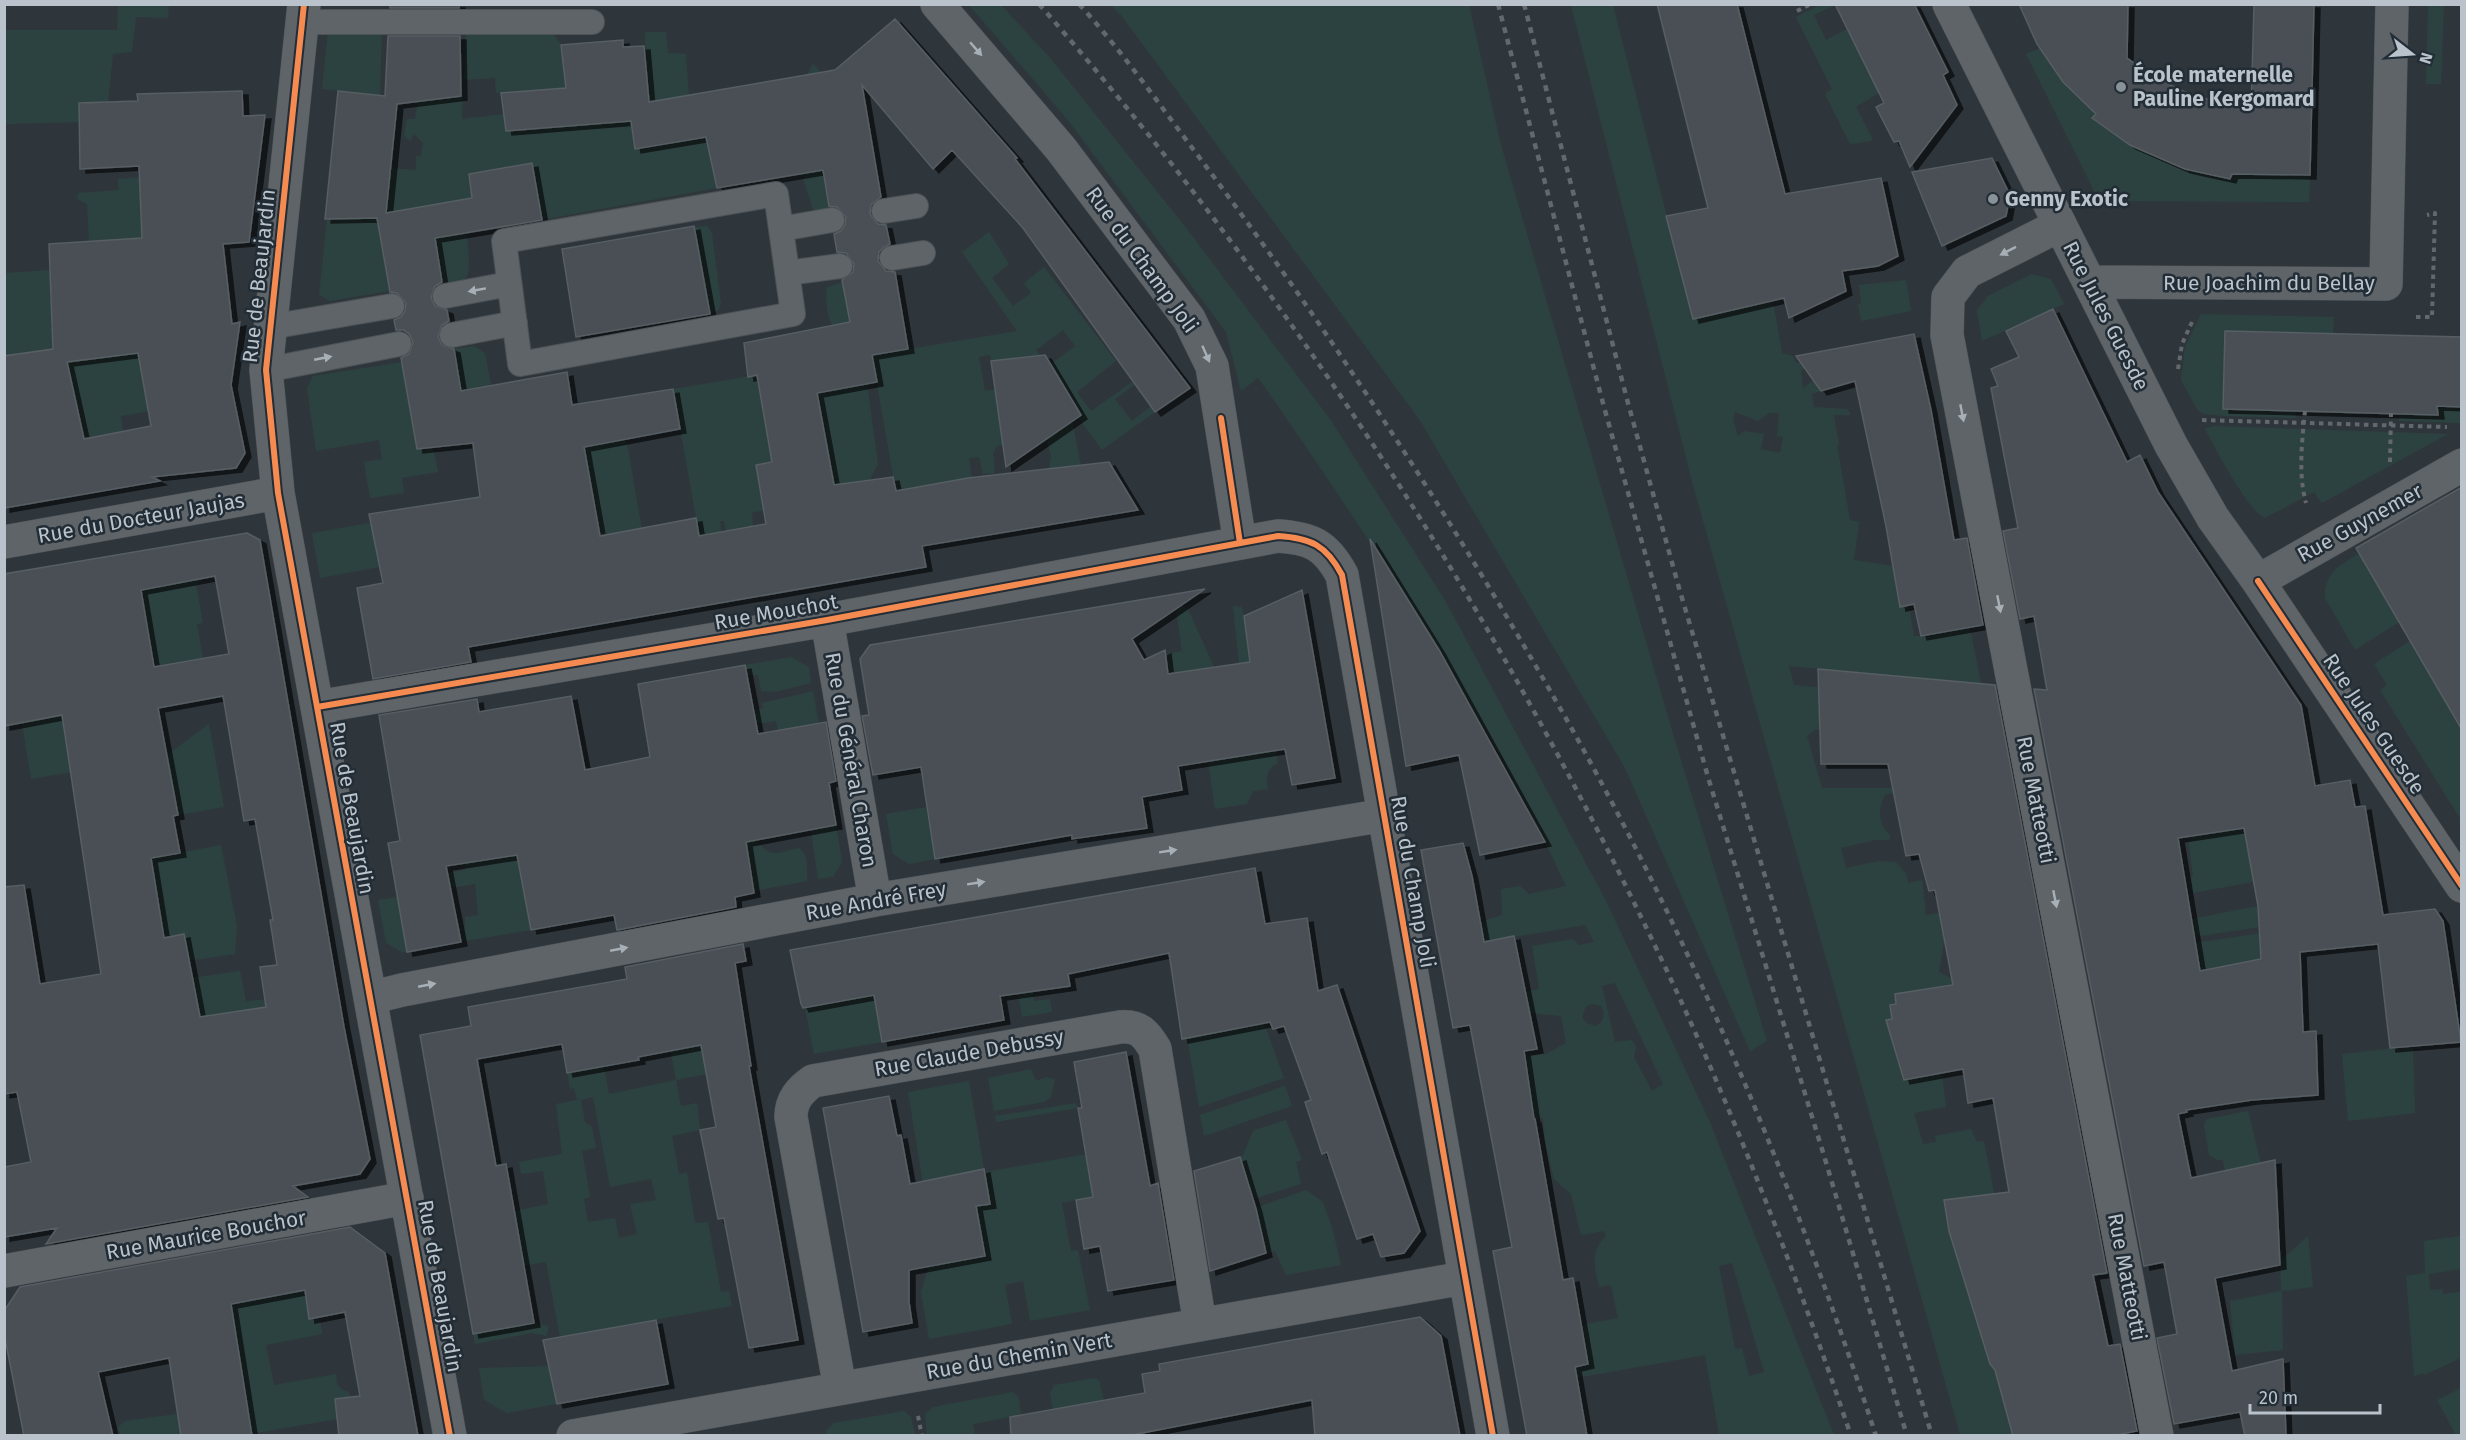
<svg xmlns="http://www.w3.org/2000/svg" width="2466" height="1440" font-family="'Fira Sans',sans-serif">
<style>
.green{fill:#2c4241;fill-rule:evenodd}
.building{fill:#4a4f54;stroke:#575e63;stroke-width:1.5;fill-rule:evenodd;filter:url(#shadow)}
.lines{fill:none;stroke-linecap:round;stroke-linejoin:round}
.lane-casing{stroke:#4c5256;stroke-width:26}
.street-casing{stroke:#4c5256;stroke-width:34}
.path{stroke:#63686d;stroke-width:4;stroke-dasharray:4.5 4.5;stroke-linecap:butt}
.lane{stroke:#5f6469;stroke-width:24}
.street{stroke:#5f6469;stroke-width:33}
.rail{stroke:#63686c;stroke-width:4.5;stroke-dasharray:6 6;stroke-linecap:butt}
.cycleway-casing{stroke:#222d36;stroke-width:10}
.cycleway{stroke:#f68b52;stroke-width:6}
.oneway{fill:#a8b0b7}
.poi-dot{fill:#899299;stroke:#222d36;stroke-width:2}
.labels{text-anchor:middle;stroke-width:5;stroke-linejoin:round;paint-order:stroke}
.poi-label{font-size:21px;font-weight:bold;fill:#bac3cb;stroke:#222d36;text-anchor:start}
.street-label{font-size:21px;fill:#bac3cb;stroke:#222d36}
</style>
<defs>
<filter id="shadow"><feDropShadow dx="6" dy="4" stdDeviation="0" flood-color="#0009"/></filter>
</defs>
<rect width="100%" height="100%" fill="#2f363b"/>
<path class="green" d="M1822 4 1835 5 1814 15 1826 40 1847 29 1879 93 1856 107 1873 140 1871 141 1850 144 1825 94 1832 89 1796 17Z
M118 5H169L168 18 136 17 132 52 113 54 108 102 79 103V122L5 124V30H117Z
M969 5H1001L1051 59 1187 229 1332 422 1446 602 1606 901 1709 1120 1834 1435H1719L1705 1355 1577 1378 1575 1367 1588 1364 1581 1325 1618 1318 1611 1285 1599 1287C1594 1265 1590 1253 1606 1236L1604 1231 1581 1235 1571 1194 1554 1179 1545 1142 1543 1118 1534 1119 1525 1057 1546 1054 1566 1043 1561 1016 1530 1013 1527 998 1513 1000V995L1539 989 1532 946 1572 939 1579 945 1594 942 1585 925 1484 942 1481 922 1502 915 1501 889 1520 886 1529 894 1566 886C1485 711 1378 551 1269 393L1258 378 1241 391 1226 332 1068 120ZM1615 983 1663 1084 1652 1091 1634 1057 1636 1047 1632 1040 1615 1042 1602 986ZM1593 1004 1601 1006 1604 1012 1602 1022 1595 1026 1586 1023 1582 1017 1586 1006ZM1732 1263 1764 1372 1749 1376 1742 1348 1735 1349 1719 1266Z
M1111 5H1469L1501 145 1673 734 1767 1041 1750 1051 1625 768 1419 419 1121 15Z
M1571 5H1613L1693 319 1773 301 1782 353 1793 356 1796 363 1807 362 1808 368 1801 370 1803 388 1814 380 1821 391 1812 394 1814 407 1847 409 1851 415H1834L1839 445H1837L1850 520 1859 522 1854 560 1893 566 1899 605H1909L1914 636H1921L1970 628 1981 684 1789 666 1794 685 1844 690 1823 729 1815 730 1807 736 1822 788H1911L1912 793 1886 794C1877 806 1878 825 1890 835L1889 840H1875L1841 848 1846 868 1879 861 1896 862 1906 874 1908 883 1922 880 1926 915 1939 913 1944 940 1939 972 1954 980 1963 989H1925L1895 994 1896 1004 1890 1006 1892 1019 1886 1021 1904 1080 1925 1076 1918 1052 1988 1066 1942 1074 1946 1107 1914 1113 1923 1144 1936 1142 1935 1136 1971 1129 1977 1142 1984 1141 1996 1203 1948 1226 1990 1364 1995 1369 2007 1416 2019 1414 2031 1436 1960 1435 1693 485ZM1735 412 1758 421 1769 413H1779L1777 436 1783 437 1780 453 1761 449 1764 434 1745 431 1738 436 1733 419Z
M2428 5H2444L2441 84H2426Z
M328 31 382 32 380 95 322 89Z
M466 32H552L561 45 566 88 496 93 495 78 464 80Z
M645 32H666L668 53 686 54 689 96 628 105 635 149 706 137 717 188 541 220 512 191 506 167 469 174 472 198 461 201C463 216 475 269 465 279 459 285 450 285 443 286L429 206 376 215 389 291 330 301 319 295 327 218 366 166 416 170V156H421L423 143 414 134 410 141 404 136 407 119H415L418 100 463 96 462 119 504 114 507 131 609 123 624 66 646 65Z
M2040 48 2063 82 2096 114 2092 119 2130 145 2232 174 2310 175 2309 202 2099 201 2026 54Z
M813 63 869 128 817 138 830 213 820 214 813 209 802 175 799 174 814 117 807 75Z
M170 175 158 241 110 244 108 240 89 241 87 204 77 199 78 193 119 190 118 179Z
M707 226 712 233 721 304 718 310 710 314 694 227Z
M989 232 1009 264 992 278 1013 306 1031 293 1024 283 1044 267 1116 361 1077 392 1091 411 1132 382 1134 385 1115 399 1132 421 1151 406 1155 412 1102 450 1069 405 1081 466 1049 470 1051 456 1046 438 997 446 993 454 995 473 983 474 979 457 969 458 972 478 923 486 900 516 872 355 1017 331 962 252ZM1063 330 1075 346 1048 366 1036 350ZM990 355 996 389 985 391 979 357Z
M50 270 51 309 71 347 93 344 95 358 114 356 135 338 149 411 121 416 123 431 84 438 5 424V273Z
M2031 274 2051 279 2064 304 1982 341 1977 310 1988 296Z
M1906 280 1911 311 1861 321 1858 304H1861L1859 285Z
M843 282 856 358C836 334 823 320 827 287Z
M2201 314 2334 317 2333 333 2225 331 2223 409 2297 411 2296 418 2225 416 2204 414 2198 411 2181 380 2185 347Z
M474 346 485 353 498 420 467 425 454 349Z
M402 362 414 434 430 431 438 472 402 478 404 493 370 498 364 462 382 459 379 440 316 451 307 388 313 376Z
M757 375 772 462 756 465 764 511 752 512 753 527 726 532 724 521H720L722 535 700 539 673 389Z
M867 384 878 464 871 477 872 489 837 505 817 393Z
M576 406 622 414 646 553 605 571Z
M2437 406 2461 407V423L2399 421V413L2438 414Z
M2216 426 2448 434 2322 503 2314 492 2265 518C2248 511 2217 451 2207 433L2205 428Z
M444 510 385 566 320 578 312 533Z
M228 535 236 571 205 577 196 585 203 623 197 624 203 658 154 666 141 590 177 583 170 545Z
M2360 553 2399 622 2355 650 2325 598C2324 573 2340 565 2360 553Z
M1178 603 1188 609 1214 667 1169 674 1166 654 1182 651 1176 609Z
M1233 606 1242 607 1245 623 1263 620 1270 660 1239 663Z
M2410 641 2461 730V820L2380 690 2387 685 2374 664Z
M791 657 809 667 811 683 775 692 761 691 758 675 747 676 745 665Z
M813 691 819 724 778 731 776 721 756 724 754 711 763 708 762 703Z
M61 713 101 767 31 779 22 723Z
M1271 713 1278 763C1267 768 1265 777 1268 789L1253 791 1247 804 1215 809 1208 762 1229 758 1224 730Z
M209 724 224 807 178 815 167 755Z
M2284 768 2268 864 2250 867 2253 882 2193 893 2191 877 2193 876 2188 837 2218 832Z
M926 807 935 859 909 864 893 854 886 814Z
M741 815C750 828 759 853 775 853 784 853 790 849 799 848 809 855 807 870 807 881L754 891Z
M836 825 842 862 833 877 818 879 811 830Z
M221 845 237 926 235 954 188 961 183 935 164 938 151 858Z
M498 847 500 858 522 854 531 930 465 941V917L478 915 475 884 438 890 435 875 465 870 461 854Z
M397 897 407 952H402L386 943 378 900Z
M2258 906 2259 927 2193 937 2191 919Z
M2325 918 2329 949 2270 955V958L2199 971 2194 943 2269 932Z
M1030 963 1034 1001 1050 999 1052 1012 1022 1017 1014 965Z
M240 971 246 1001 271 999 272 1005 197 1018 191 978Z
M884 993 887 1016 878 1019 882 1042 814 1054 805 1008Z
M1264 1023 1284 1078 1199 1107 1187 1038Z
M669 1043 707 1044 713 1073 676 1080 681 1106 697 1103 700 1130 672 1136 679 1174 687 1173 695 1223 708 1222 721 1292 729 1291 732 1306 560 1337 546 1262 516 1267 504 1213 548 1204 543 1171 521 1174 519 1162 562 1154 556 1104 577 1100 574 1088 570 1089 564 1054 600 1048 609 1094 676 1080ZM593 1097 610 1187 651 1179 656 1200 630 1204 637 1234 619 1238 615 1218 588 1222 584 1199 590 1197 582 1151 596 1148 592 1127 585 1122 581 1100Z
M2413 1046 2415 1113 2348 1121 2342 1054Z
M1031 1069 1035 1079 1039 1080 1046 1077 1055 1079 1051 1097 1044 1102 994 1111 988 1078Z
M969 1081 984 1169 970 1207 990 1203 985 1172 1088 1154 1094 1196 1062 1203 1071 1251 1078 1250 1090 1310 1030 1321 1023 1281 1005 1285 1012 1324 929 1339 921 1292 928 1269 921 1216 928 1215 908 1092ZM980 1230 984 1256 954 1262 950 1235Z
M1285 1086 1292 1106 1204 1136 1200 1115Z
M1076 1103 1078 1108 996 1122 995 1116Z
M2248 1111 2261 1164 2262 1183 2278 1179 2279 1239 2217 1252 2225 1171 2223 1160H2217L2209 1155 2204 1125 2207 1119Z
M1286 1120 1302 1160 1296 1162 1301 1184 1253 1199 1240 1157 1243 1155C1247 1147 1249 1138 1254 1130Z
M1306 1190 1323 1202 1333 1231 1341 1265 1286 1275 1275 1251 1266 1254 1262 1236 1219 1221Z
M2308 1236 2313 1287 2282 1291 2283 1350 2235 1355 2230 1301 2281 1291 2280 1261Z
M2461 1236V1269L2429 1274 2430 1290 2442 1289 2443 1294 2461 1292V1358L2424 1375 2423 1373 2414 1376 2406 1276 2425 1273 2424 1241Z
M305 1290 309 1319 320 1317 322 1334 266 1345 274 1385 336 1374 337 1384 342 1390 348 1391 350 1397 335 1399 337 1419 251 1434 231 1304Z
M534 1323 549 1326 546 1336 532 1333 475 1344 473 1334Z
M549 1366 557 1404 507 1413 484 1400 479 1368Z
M1094 1378 1099 1380 1104 1401 1053 1410 1050 1393 1054 1385Z
M2461 1388V1435H2456L2437 1400Z
M1013 1392 1019 1398 1021 1415 973 1424 975 1435 927 1436 925 1414 933 1407Z
M904 1411 911 1417 915 1435H827L826 1431 834 1423Z
M184 1413 186 1435H122L117 1428 125 1421Z"/>
<path class="building" d="M390 4H459V8H390Z
M1657 4H1737L1785 194 1881 178 1898 256 1878 266 1842 271 1846 291 1789 318 1784 298 1693 319 1666 216 1708 208Z
M1835 4H1914L1948 72 1943 75 1957 105 1910 167 1899 141 1894 142 1876 107 1884 103Z
M2019 4H2128L2127 58 2154 77 2185 92 2251 113 2254 4H2314L2310 175 2232 174 2230 179 2185 169 2130 145 2092 118 2096 114 2063 82 2037 44Z
M895 19 1017 158 1015 159 1190 388 1155 412 1023 228 952 150 933 169 862 85 881 197 871 205 870 214 878 224 886 225 890 244 884 247 879 252 878 261 886 271 895 272 908 349 872 355 877 382 817 393 834 485 893 477 896 491 968 478 1109 462 1138 510 922 546 926 567 468 647 471 662 373 679 357 588 383 583 369 514 480 497 473 443 417 449 401 358 409 354 413 342 409 334 403 330H396L394 320 401 317 405 311 406 303 397 293 390 292 377 218 325 219 338 91 385 96 388 36H460L461 96 397 104 386 213 472 198 469 174 532 163 542 220 435 238 442 282 435 286 431 298 435 306 447 310 449 321 442 325 438 337 442 345 454 349 461 391 567 372 572 405 673 389 680 429 584 447 600 536 696 518 699 536 766 524 756 465 772 462 757 375 748 377 744 343 850 322 842 280 853 272 854 264 846 253 837 252 834 234 841 231 845 225 846 217 837 207 829 206 823 170 717 188 706 137 635 149 631 121 506 131 501 93 566 88 561 45 623 40V47L644 46 649 102 835 70Z
M242 91 243 116 265 115 249 242 223 244 232 324 240 322 231 385 245 453 236 468 152 477 160 481 4 508V356L53 349 49 244 142 238 139 166 80 169 79 103 138 101 137 94ZM138 353 151 426 84 439 67 362Z
M1992 158 2010 195 2006 216 1942 246 1912 172Z
M694 226 710 314 576 337 562 249Z
M2053 309 2127 462 2140 455 2158 492 2301 705 2315 786 2350 780 2355 807 2365 806 2383 915 2435 909 2443 921 2461 1042 2390 1048 2378 944 2300 952 2303 1032 2316 1031 2318 1095 2252 1100 2186 1110 2187 1112 2178 1114 2191 1178 2275 1160 2280 1265 2215 1278 2232 1371 2283 1359 2286 1436H2245L2240 1412 2174 1424 2157 1338 2177 1334 2164 1262 2144 1266 2034 689 2047 690 2034 616 2020 619 2003 531 2018 528 1991 388 1998 386 1991 369 2019 357 2006 331ZM2244 828 2258 906 2261 959 2200 971 2178 838Z
M2225 331 2462 337V407L2437 406 2438 415 2223 409Z
M1914 334 1931 410 1954 540 1967 538 1983 625 1921 636 1914 604 1900 607 1886 526 1855 381 1821 391 1796 356Z
M1045 355 1081 415 1006 467 991 361Z
M2462 487V730L2356 548Z
M247 533 260 540 344 1027 370 1159 360 1174 293 1186 308 1197 46 1244 57 1228 4 1237V1167L31 1162 17 1092 4 1094V887L24 885 40 984 101 974 62 715 4 726V574ZM215 576 229 654 154 667 141 590ZM223 696 244 821 255 819 273 920H270L277 965 260 967 266 1007 200 1017 184 934 164 938 151 858 180 853 173 816 178 815 158 708Z
M1370 539 1439 650 1545 842 1480 855 1459 755 1406 766Z
M1205 589 1132 639 1144 660 1165 650 1168 674 1250 662 1244 616 1302 590 1335 778 1292 785 1285 749 1178 766 1182 790 1142 797 1147 828 1072 839V835L935 859 921 767 873 775 862 716 869 715 860 659 870 645Z
M745 665 758 734 826 722 836 781 829 783 836 825 746 842 754 893 735 897 736 907 617 930 614 915 531 930 517 855 446 866 461 942 407 952 388 843 400 841 379 715 477 699 479 712 571 696 585 770 650 757 638 684Z
M1818 669 1995 685 2107 1273 2093 1275 2108 1346 2120 1344 2137 1431 2111 1436H2013L1995 1370 1990 1364 1949 1231 1944 1200 2009 1192 1993 1098 1968 1103 1963 1069 1904 1080 1886 1020 1892 1019 1890 1005 1896 1004 1895 994 1953 985 1935 890 1929 891 1919 854 1906 856 1888 764H1821Z
M1463 843 1472 876 1484 942 1514 936 1537 1049 1524 1051 1534 1119H1535L1563 1280 1573 1278 1588 1364 1575 1367 1587 1436H1527L1493 1251 1512 1247 1470 1025 1453 1028 1421 850Z
M1255 868 1265 924 1307 918 1318 991 1337 985 1420 1231 1404 1253 1381 1257 1373 1234 1357 1239 1327 1152 1322 1154 1305 1102 1311 1100 1284 1026 1273 1029 1270 1022 1182 1039 1169 953 1068 974 1070 986 1000 996 1004 1020 882 1042 874 995 803 1008 801 1004 790 950Z
M743 944 746 961 735 963 751 1066H749L798 1340 749 1348 724 1218 718 1219 700 1130 716 1127 701 1045 638 1057 639 1060 567 1073 562 1044 477 1059 496 1166 506 1164 534 1323 473 1334 420 1035 471 1026 468 1007 627 979 625 967Z
M1126 1052 1150 1186 1158 1183 1174 1280 1108 1291 1100 1246 1084 1249 1076 1200 1093 1197 1078 1108H1082L1074 1062Z
M889 1096 897 1136 901 1135 910 1184 984 1169 990 1204 976 1206 985 1256 909 1270V1302L912 1323 863 1332 823 1108Z
M1240 1157 1256 1209 1266 1253 1210 1271 1194 1171Z
M350 1227 385 1253 418 1436H339L335 1399 360 1396 345 1312 309 1319 305 1290 231 1304 252 1436H181L169 1358 98 1372 113 1436H24L4 1333V1311L20 1287Z
M1420 1317 1441 1336 1460 1436H1315L1312 1400 1127 1436H1011L1010 1417 1145 1393 1142 1374 1160 1371 1159 1364Z
M656 1320 668 1384 557 1404 543 1340Z"/>
<g class="lines">
<defs>
<path id="lane" d="M302 22H592
M776 194 793 314 520 364 504 241Z
M884 211 916 206
M781 229 832 220
M892 258 923 253
M787 273 840 266
M445 296 509 284
M270 327 392 306
M452 335 515 323
M266 370 399 344"/>
<path id="street" d="M304 4 266 370 278 493 450 1436
M937 4 1061 149 1189 319 1212 366 1240 543
M1949 4 2171 445 2213 518 2258 581 2462 886
M2060 225 1967 272 1948 297 1947 335 2157 1436
M2089 282 2386 284 2392 4
M4 542 278 493
M2258 581 2462 465
M827 620 875 900
M317 707 827 620 1278 536C1311 538 1326 545 1342 575L1493 1436
M370 998 402 990 875 900 1385 815
M4 1271 407 1198
M840 1388 791 1117C791 1100 800 1090 813 1081L1120 1027C1139 1025 1146 1034 1155 1049L1200 1324
M573 1436 1464 1278"/>
</defs>
<use href="#lane" class="lane-casing"/>
<use href="#street" class="street-casing"/>
<path class="path" d="M1797 11 1811 4
M2416 317H2432L2435 213 2427 215
M2178 369 2182 344 2192 322
M2305 411C2302 441 2298 474 2306 503
M2202 420 2447 427
M2390 462 2391 413
M918 1416 922 1436"/>
<use href="#lane" class="lane"/>
<use href="#street" class="street"/>
<path class="rail" d="M1039 4C1300 302 1515 642 1681 1001 1746 1143 1801 1288 1851 1436
M1079 4C1119 48 1152 94 1187 141 1230 198 1272 256 1313 315 1401 443 1483 573 1560 708 1691 937 1794 1185 1876 1436
M1498 4 1604 407 1708 777 1825 1159 1907 1436
M1524 4 1628 403 1679 588 1932 1436"/>
<defs>
<path id="cycleway" d="M304 4 266 370 278 493 450 1436
M1221 418 1240 543
M2258 581 2462 886
M317 707 827 620 1278 536C1311 538 1326 545 1342 575L1493 1436"/>
</defs>
<use href="#cycleway" class="cycleway-casing"/>
<use href="#cycleway" class="cycleway"/>
</g>
<defs><path id="oneway-solid" d="M-6-.8H1V-3.2L6.5 0L1 3.2V.8H-6Z" transform="scale(1.5)"/></defs>
<g class="oneway">
<use href="#oneway-solid" transform="translate(976 49) rotate(49)"/>
<use href="#oneway-solid" transform="translate(2008 251) rotate(153)"/>
<use href="#oneway-solid" transform="translate(477 290) rotate(170)"/>
<use href="#oneway-solid" transform="translate(1206 354) rotate(66)"/>
<use href="#oneway-solid" transform="translate(323 358) rotate(-11)"/>
<use href="#oneway-solid" transform="translate(1962 413) rotate(79)"/>
<use href="#oneway-solid" transform="translate(1999 604) rotate(79)"/>
<use href="#oneway-solid" transform="translate(1168 851) rotate(-9)"/>
<use href="#oneway-solid" transform="translate(976 883) rotate(-9)"/>
<use href="#oneway-solid" transform="translate(2055 899) rotate(79)"/>
<use href="#oneway-solid" transform="translate(619 949) rotate(-11)"/>
<use href="#oneway-solid" transform="translate(427 985) rotate(-11)"/>
</g>
<g class="poi-dot">
<circle cx="2121" cy="87" r="6"/>
<circle cx="1993" cy="199" r="6"/>
</g>
<g class="labels">
<g class="poi-label">
<text x="2133" y="82">École maternelle<tspan x="2133" dy="24">Pauline Kergomard</tspan></text>
<text x="2005" y="206">Genny Exotic</text>
</g>
<g class="street-label">
<text transform="translate(1142 260) rotate(54)" y="7">Rue du Champ Joli</text>
<text transform="translate(259 276) rotate(-84)" y="7">Rue de Beaujardin</text>
<text x="2269" y="290">Rue Joachim du Bellay</text>
<text transform="translate(2106 316) rotate(63)" y="7">Rue Jules Guesde</text>
<text transform="translate(141 518) rotate(-10)" y="7">Rue du Docteur Jaujas</text>
<text transform="translate(2360 523) rotate(-29)" y="7">Rue Guynemer</text>
<text transform="translate(776 612) rotate(-10)" y="7">Rue Mouchot</text>
<text transform="translate(2374 724) rotate(56)" y="7">Rue Jules Guesde</text>
<text transform="translate(851 760) rotate(80)" y="7">Rue du Général Charon</text>
<text transform="translate(2036 800) rotate(79)" y="7">Rue Matteotti</text>
<text transform="translate(352 808) rotate(80)" y="7">Rue de Beaujardin</text>
<text transform="translate(1413 882) rotate(80)" y="7">Rue du Champ Joli</text>
<text transform="translate(876 901) rotate(-10)" y="7">Rue André Frey</text>
<text transform="translate(969 1053) rotate(-10)" y="7">Rue Claude Debussy</text>
<text transform="translate(206 1235) rotate(-10)" y="7">Rue Maurice Bouchor</text>
<text transform="translate(2127 1277) rotate(79)" y="7">Rue Matteotti</text>
<text transform="translate(440 1286) rotate(80)" y="7">Rue de Beaujardin</text>
<text transform="translate(1019 1356) rotate(-10)" y="7">Rue du Chemin Vert</text>
</g>
</g>
<rect width="2466" height="1440" fill="none" stroke="#bac3cb" stroke-width="12"/>
<g transform="translate(2412 54) rotate(107)" stroke="#222d36" stroke-width="4.5" paint-order="stroke">
<path d="M0-4.5L10 22L0 15L-10 22Z" fill="#bac3cb"/>
<text y="-9" font-size="16" font-weight="bold" text-anchor="middle" fill="#bac3cb">N</text>
</g>
<path d="M2250 1404v9h130v-9" fill="none" stroke="#bac3cb" stroke-width="3"/>
<text x="2259" y="1404" font-size="18" fill="#bac3cb" stroke="#222d36" stroke-width="4.5" paint-order="stroke">20 m</text>
</svg>
